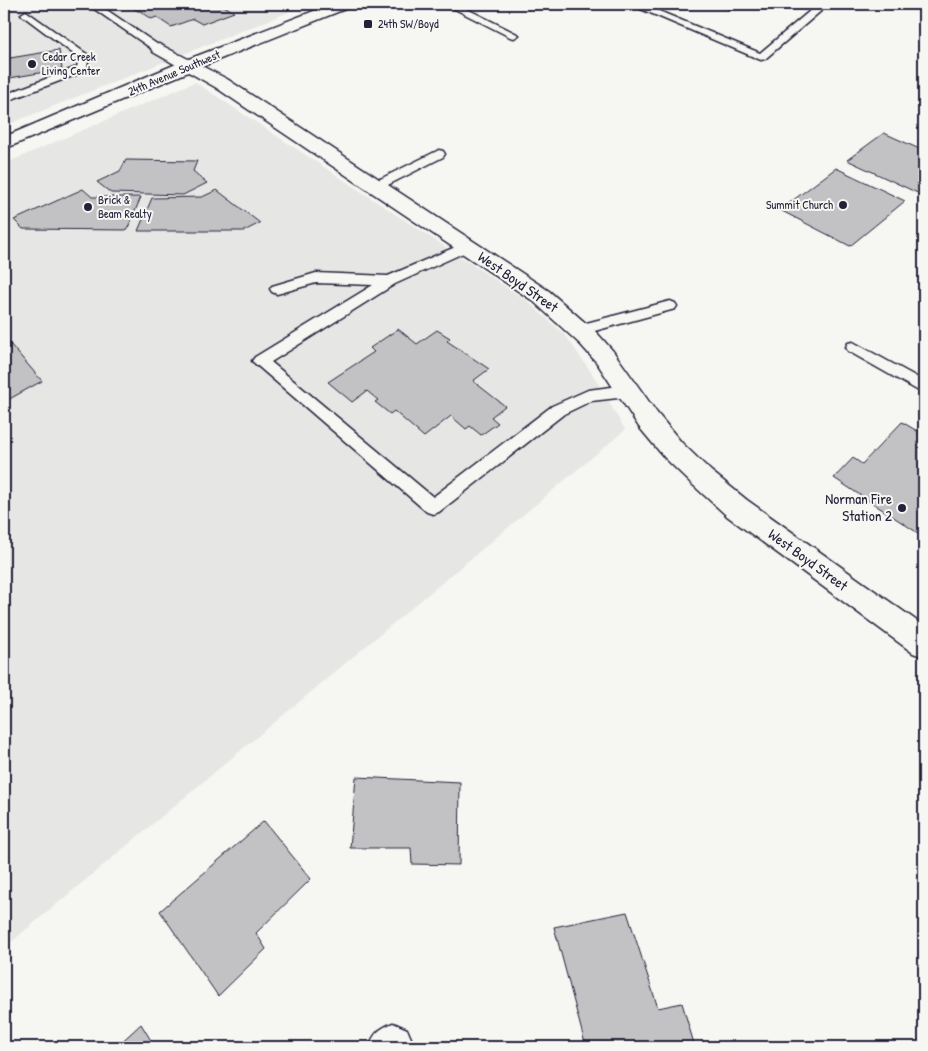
<svg xmlns="http://www.w3.org/2000/svg" width="928" height="1051" font-family="'Patrick Hand',sans-serif">
<style>
.built{fill:#e6e6e4}
.building{fill:#c2c2c4;stroke:#22223b}
.lines{fill:none;stroke-linecap:round;stroke-linejoin:round}
.service-casing{stroke:#22223b;stroke-width:3}
.minor-casing{stroke:#22223b;stroke-width:3}
.tertiary-casing{stroke:#22223b;stroke-width:3}
.secondary-casing{stroke:#22223b;stroke-width:3}
.service{fill:#f6f6f2;fill-rule:evenodd}
.minor{fill:#f6f6f2;fill-rule:evenodd}
.tertiary{fill:#f6f6f2;fill-rule:evenodd}
.secondary{fill:#f6f6f2;fill-rule:evenodd}
.poi-dot{fill:#22223b;stroke:#f6f6f2;stroke-width:2}
.labels{text-anchor:middle;stroke-width:4;stroke-linejoin:round;paint-order:stroke}
.far-poi-label{font-size:12px;fill:#22223b;stroke:#f6f6f2;text-anchor:start}
.far-street-label{font-size:12px;fill:#22223b;stroke:#f6f6f2}
.street-label{font-size:15px;fill:#22223b;stroke:#f6f6f2}
.poi-label{font-size:15px;fill:#22223b;stroke:#f6f6f2;text-anchor:end}
</style>
<rect width="100%" height="100%" fill="#f6f6f2"/>
<filter id="ink" filterUnits="userSpaceOnUse"><feTurbulence type="fractalNoise" baseFrequency=".02" numOctaves="2"/><feDisplacementMap in="SourceGraphic" scale="10" xChannelSelector="R" yChannelSelector="G"/><feConvolveMatrix kernelMatrix="1 2 1 2 8 2 1 2 1" color-interpolation-filters="sRGB"/></filter>
<g filter="url(#ink)">
<path class="built" d="M4 4H309L4 126Z
M195 82 526 300 566 336 595 378 625 430 4 948V164Z"/>
<path class="building" d="M130 4H221L234 12 202 24 193 19 171 27 156 17 152 19 140 11H138L128 5Z
M716 4H741L730 10Z
M59 50 62 69 4 79V59Z
M884 133 924 151V196L847 160Z
M126 160 197 161 193 171 207 183 183 195 111 193 97 182 120 171Z
M836 168 905 201 850 246 780 210Z
M83 189 92 197H141L127 230 23 229 14 220Z
M217 190 260 223 244 231H138L152 198 202 197Z
M398 329 417 344 437 330 450 338 447 341 489 369 473 381 505 406 491 417 498 423 481 435 470 426 466 429 451 416 424 437 394 411 390 414 375 402 378 400 367 391 352 402 328 382 374 352 370 348Z
M4 337 42 381 4 402Z
M902 422 924 435V537L834 478 853 458 862 464Z
M356 777 460 782 459 865 412 864 411 848H350Z
M264 821 311 879 256 933 266 949 218 996 160 911Z
M627 912 658 1008 682 1003 695 1047H586L554 927Z
M141 1024 155 1047H116Z"/>
<g class="lines">
<defs>
<path id="service" d="M87 4H98L164 49 163 51H155Z
M445 4H457L519 35 514 38 510 37Z
M629 4H642L760 53 818 4H829L765 59 761 60Z
M26 11 88 55 89 57 86 71 4 102V95L77 67 79 58 23 16 21 14Z
M439 150 443 151 445 154 443 157 380 189 376 190 370 186 372 183Z
M467 242 474 246 472 249 395 284 271 362 433 497 552 406 588 390 627 385 632 387 635 391 632 395 627 397 591 401 564 414 439 512 433 514 427 512 252 361 255 357 373 285 316 283 277 294 272 292 270 289 272 286 316 273 388 276Z
M670 301 675 303 677 306 675 309 580 335 575 334 573 330 575 326Z
M853 342 924 381V394L848 351 846 347 848 343Z"/>
<path id="minor" d="M393 1023 407 1029 413 1043 411 1047H369C374 1033 379 1029 393 1023Z"/>
<path id="tertiary" d="M159 44 227 79 549 291 597 333 613 351 657 413 682 443 711 471 747 500 924 626V657L913 653 727 516 693 485 664 457 639 427 597 363 581 345 533 301 215 87 153 52 151 49 153 46Z"/>
<path id="secondary" d="M332 4H353L350 7 193 70 4 149V137L181 62Z"/>
</defs>
<use href="#service" class="service-casing"/>
<use href="#minor" class="minor-casing"/>
<use href="#tertiary" class="tertiary-casing"/>
<use href="#secondary" class="secondary-casing"/>
<use href="#service" class="service"/>
<use href="#minor" class="minor"/>
<use href="#tertiary" class="tertiary"/>
<use href="#secondary" class="secondary"/>
</g>
</g>
<g class="poi-dot">
<rect x="363" y="19" width="10" height="10" rx="2.5"/>
<circle cx="32" cy="64" r="5"/>
<circle cx="843" cy="205" r="5"/>
<circle cx="88" cy="207" r="5"/>
<circle cx="902" cy="508" r="5"/>
</g>
<g class="labels">
<g class="far-poi-label">
<text x="378" y="28">24th SW/Boyd</text>
<text x="42" y="61">Cedar Creek<tspan x="42" dy="14">Living Center</tspan></text>
<text x="98" y="204">Brick &amp;<tspan x="98" dy="14">Beam Realty</tspan></text>
<text x="833" y="209" text-anchor="end">Summit Church</text>
</g>
<g class="far-street-label">
<text transform="translate(174 73) rotate(-23)" y="4">24th Avenue Southwest</text>
</g>
<g class="street-label">
<text transform="translate(518 282) rotate(35)" y="5">West Boyd Street</text>
<text transform="translate(808 560) rotate(36)" y="5">West Boyd Street</text>
</g>
<g class="poi-label">
<text x="892" y="504">Norman Fire<tspan x="892" dy="17">Station 2</tspan></text>
</g>
</g>
<rect width="928" height="1051" fill="none" stroke="#f6f6f2" stroke-width="20"/>
<rect x="10" y="10" width="908" height="1031" fill="none" stroke="#22223b" stroke-width="2" filter="url(#ink)"/>
</svg>
